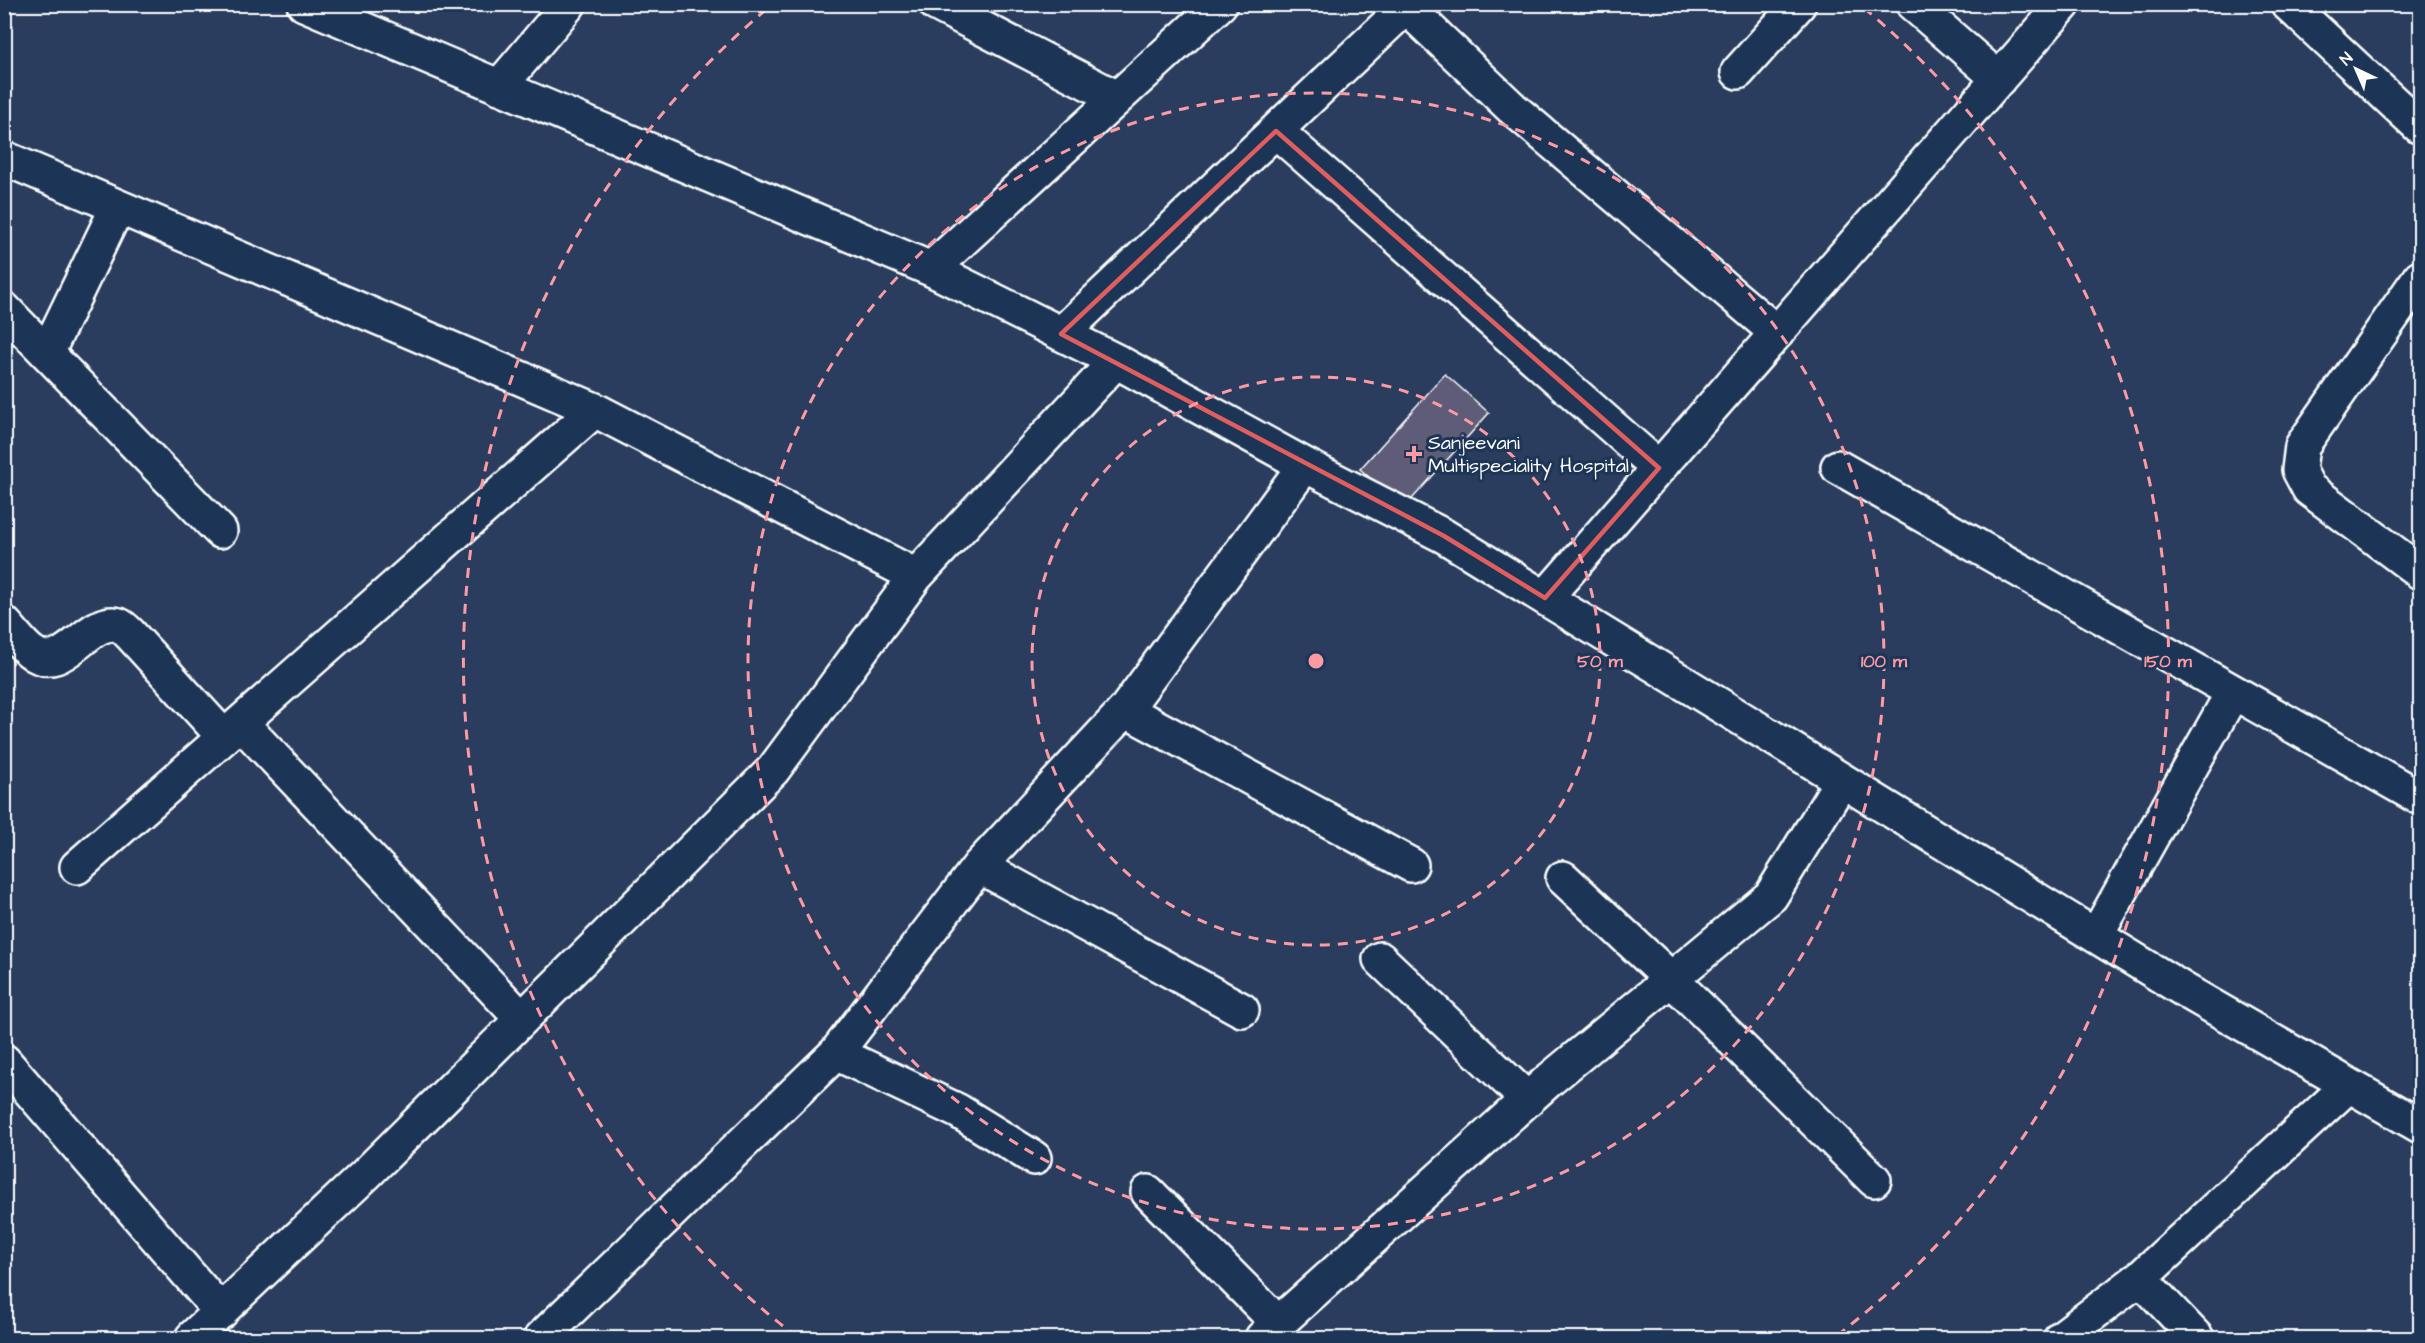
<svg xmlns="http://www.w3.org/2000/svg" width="2425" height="1343" font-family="'Architects Daughter',sans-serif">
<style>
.building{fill:#5f5c78;stroke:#fff;stroke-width:1.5}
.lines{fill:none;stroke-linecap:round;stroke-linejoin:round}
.minor-casing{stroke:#fff;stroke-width:38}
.minor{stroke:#1d3557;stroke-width:33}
.marked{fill:none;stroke:#e05e5e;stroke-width:4.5;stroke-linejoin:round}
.ring{fill:none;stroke:#ff9aa2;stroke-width:3;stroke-dasharray:10 8}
.poi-dot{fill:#ff9aa2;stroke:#1d3557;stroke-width:2}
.labels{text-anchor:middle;stroke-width:6;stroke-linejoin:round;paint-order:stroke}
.poi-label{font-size:20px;fill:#fff;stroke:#1d3557;text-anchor:start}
.centre{fill:#ff9aa2;stroke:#1d3557;stroke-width:3}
.ring-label{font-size:18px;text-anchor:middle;font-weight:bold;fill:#ff9aa2;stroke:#1d3557;stroke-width:6;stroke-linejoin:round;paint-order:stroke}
</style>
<rect width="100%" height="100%" fill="#2a3d5e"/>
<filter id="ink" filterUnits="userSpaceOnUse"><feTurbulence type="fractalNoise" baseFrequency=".0167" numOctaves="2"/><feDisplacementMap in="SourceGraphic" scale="12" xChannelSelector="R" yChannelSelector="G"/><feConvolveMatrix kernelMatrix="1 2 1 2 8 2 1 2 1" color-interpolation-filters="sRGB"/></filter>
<g filter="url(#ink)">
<path class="building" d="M1445 374 1489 413 1404 508 1360 469Z"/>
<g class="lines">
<defs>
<path id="minor" d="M304 4 931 269 1116 361 1305 465 1444 536 2184 990 2420 1126
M936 4 1117 98
M1403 4 1512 108 1777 333
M1913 4 1999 79
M2288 4 2420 127
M1738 72 1799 4
M499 87 569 4
M1276 131 1659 468
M4 158 595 410 916 576 1116 361
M931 269 1220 4
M2420 277 2302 446 2299 470 2309 489 2420 572
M4 309 220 531
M1061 334 1406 7
M47 353 117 208
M1838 467 2420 798
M1545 598 2064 4
M4 623C13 632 21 644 30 651 64 679 86 616 119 625 122 626 127 631 130 634L224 737
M1125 710 1411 865
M241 723 522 1019
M979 866 1242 1010
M77 867 595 410
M1563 878 1671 979 1874 1180
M2096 936 2233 692
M1380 959 1528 1100
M836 1053 958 1111 1034 1158
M4 1061 221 1312
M1148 1192 1278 1323
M2140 1278 2197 1338
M192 1338 365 1175 773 770 916 576
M541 1338 836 1053 979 866 1125 710 1305 465
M1262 1338 1548 1081 1771 896 1842 780
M2061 1338 2140 1278 2349 1085"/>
</defs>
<use href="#minor" class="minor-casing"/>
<use href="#minor" class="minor"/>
</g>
</g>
<path class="marked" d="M1276 131 1659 468 1545 598 1444 536 1061 334Z"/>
<g class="ring">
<circle cx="1316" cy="661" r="284"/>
<circle cx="1316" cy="661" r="568"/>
<path d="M797 1337A852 852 0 0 1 768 8M1864 8A852 852 0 0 1 1835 1337"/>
</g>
<path class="poi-dot" d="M1411 445h6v6h6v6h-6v6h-6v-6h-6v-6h6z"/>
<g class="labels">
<g class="poi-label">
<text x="1428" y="449">Sanjeevani<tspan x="1428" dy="23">Multispeciality Hospital</tspan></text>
</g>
</g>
<circle cx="1316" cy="661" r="9" class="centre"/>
<g class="ring-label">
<text x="1600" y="667">50 m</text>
<text x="1884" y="667">100 m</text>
<text x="2168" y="667">150 m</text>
</g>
<rect width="2425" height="1343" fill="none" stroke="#1d3557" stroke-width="24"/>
<rect x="12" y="12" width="2401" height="1319" fill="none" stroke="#fff" stroke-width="2" filter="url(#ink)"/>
<g transform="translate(2356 69) rotate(316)" stroke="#1d3557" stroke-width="4.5" paint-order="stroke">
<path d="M0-4.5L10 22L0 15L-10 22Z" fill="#ffffff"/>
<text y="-9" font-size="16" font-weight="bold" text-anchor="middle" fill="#ffffff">N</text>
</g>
</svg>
